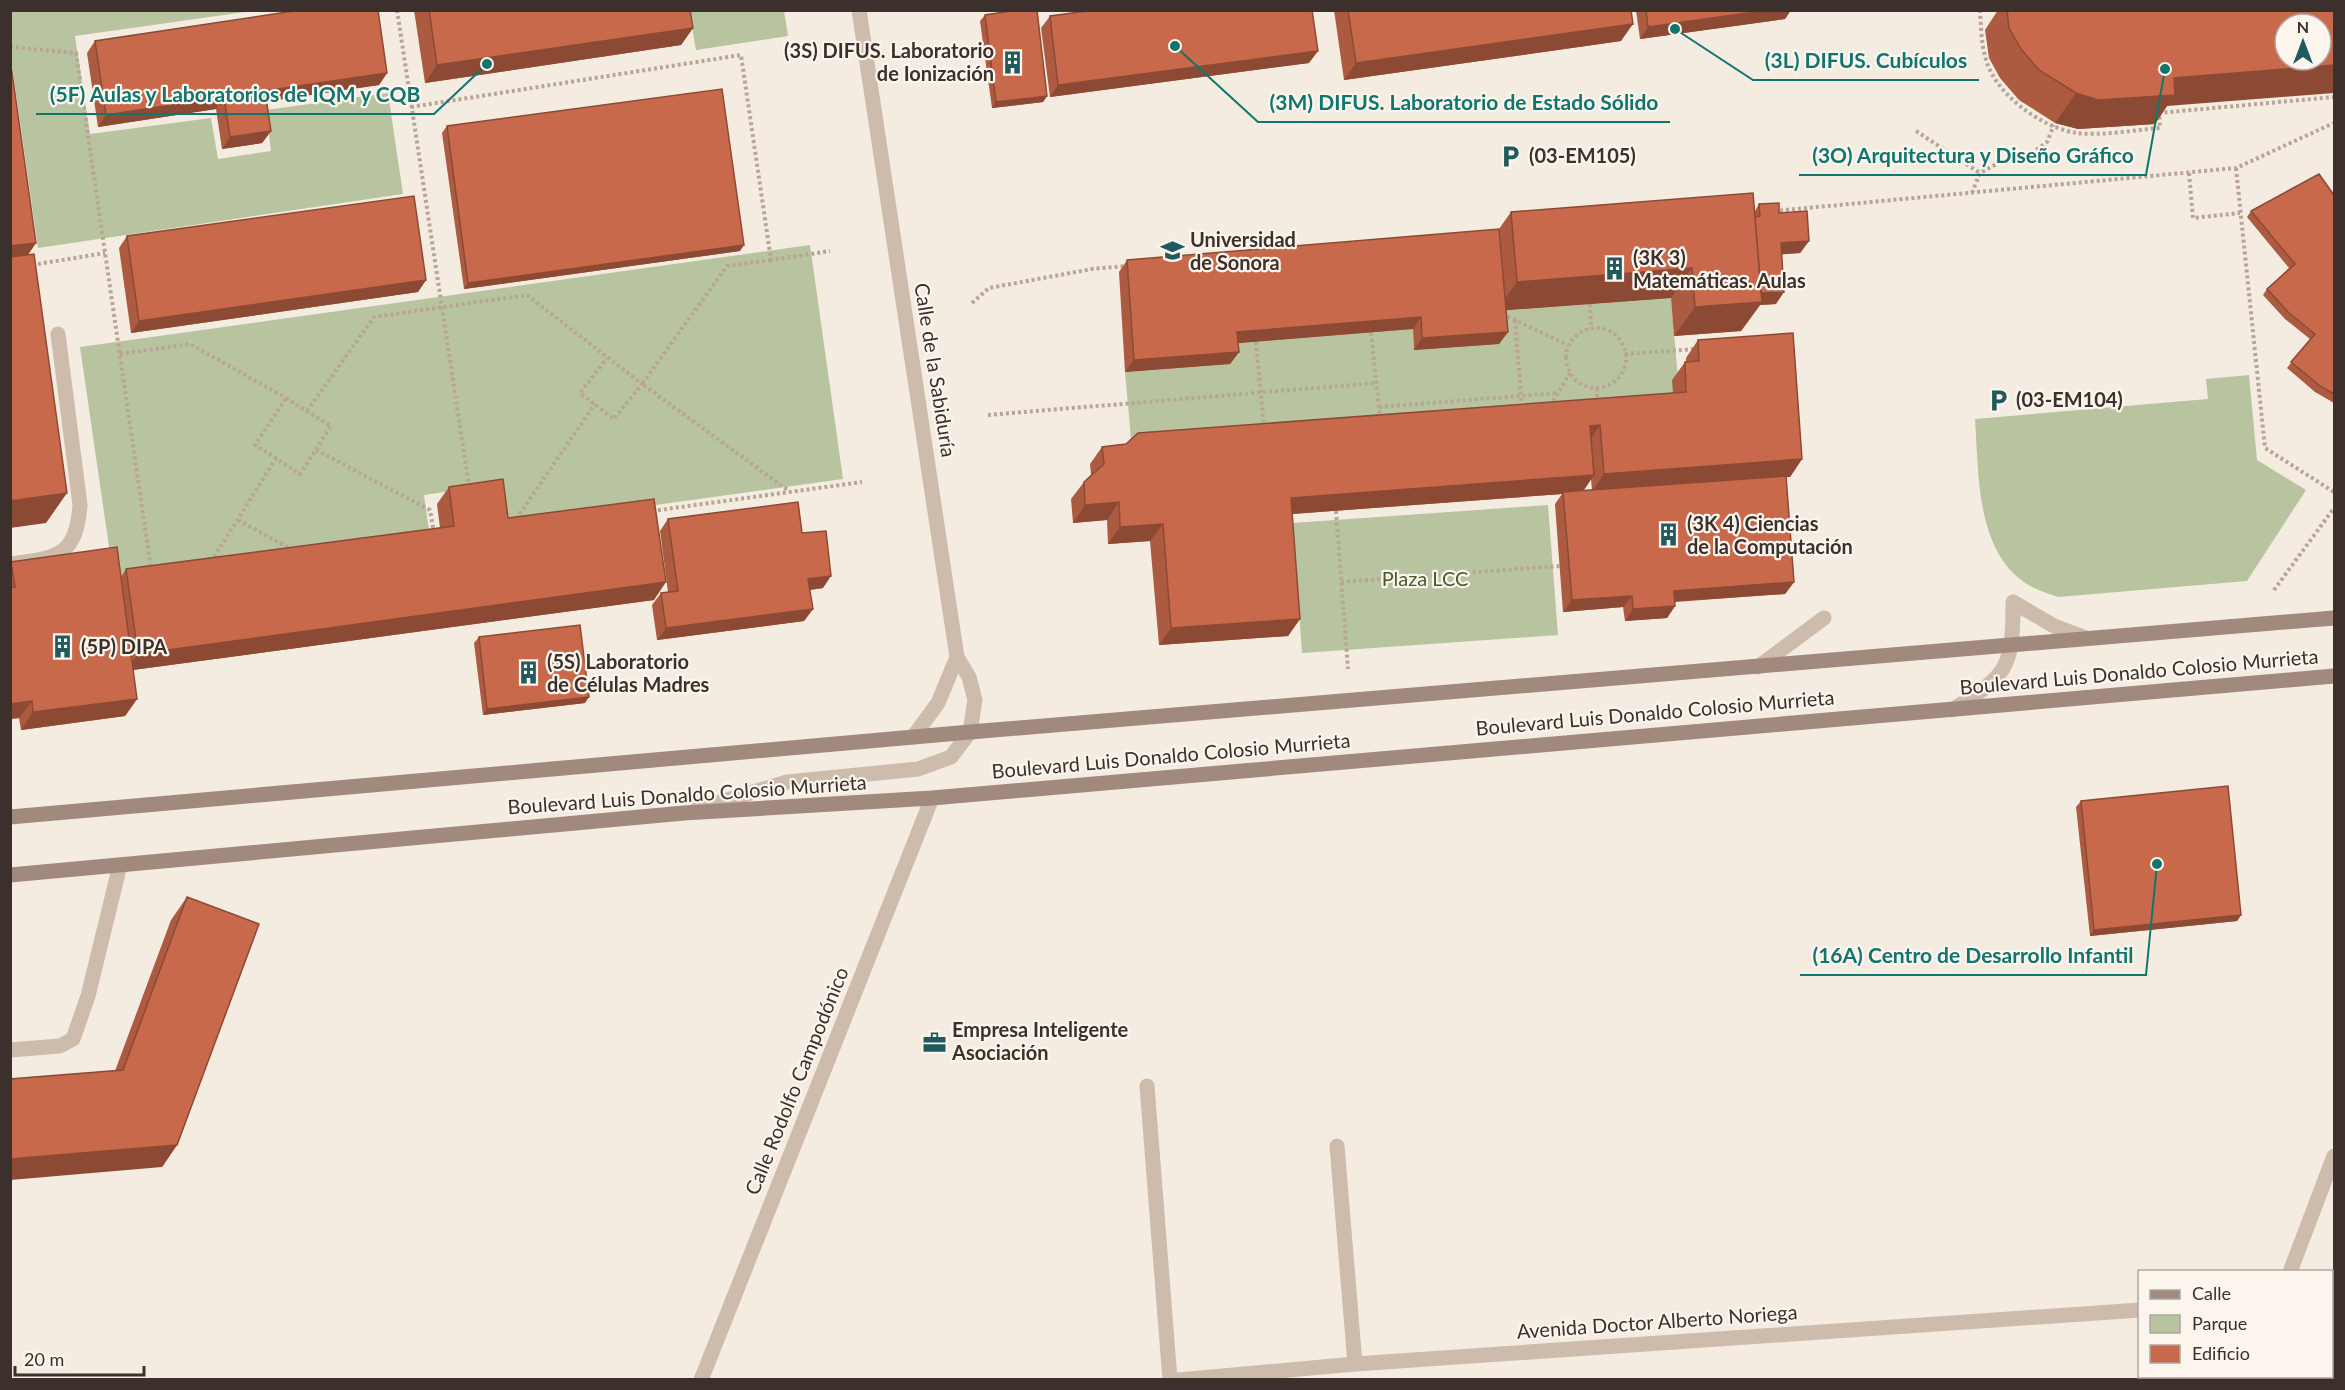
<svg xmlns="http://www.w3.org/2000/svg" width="2345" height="1390" font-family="Lato,sans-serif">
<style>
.green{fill:#b8c4a0}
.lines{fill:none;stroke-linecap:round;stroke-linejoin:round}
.path{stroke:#b9a596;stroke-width:4;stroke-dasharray:3 3;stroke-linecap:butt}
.service{stroke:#cdbbac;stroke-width:15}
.minor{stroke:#cdbbac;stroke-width:15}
.secondary{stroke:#a18a7d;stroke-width:15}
.wall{fill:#ac5a40;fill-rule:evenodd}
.shaded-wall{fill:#8c4a34}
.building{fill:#c8694b;stroke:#8c4a34;stroke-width:1.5;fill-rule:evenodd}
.labels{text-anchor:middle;stroke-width:4.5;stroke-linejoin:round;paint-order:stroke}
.poi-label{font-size:20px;font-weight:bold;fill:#3b302b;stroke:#fbf5ee;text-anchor:start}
.street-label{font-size:20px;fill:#3b302b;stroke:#fbf5ee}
.park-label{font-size:20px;fill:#4a5a2e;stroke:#fbf5ee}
.leader{fill:none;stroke:#0f766e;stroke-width:2}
.callout-dot{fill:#0f766e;stroke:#fbf5ee;stroke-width:2}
.callout-label{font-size:21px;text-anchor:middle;font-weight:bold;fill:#0f766e;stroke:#fbf5ee;stroke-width:4.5;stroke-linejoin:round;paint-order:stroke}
</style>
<rect width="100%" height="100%" fill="#f4ebe1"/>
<path class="green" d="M10 11H252L75 36 90 134 211 118 218 159 271 151 266 110 388 93 403 194 38 248 11 58Z
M689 11H784L788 36 696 50Z
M810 245 843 479 504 526 498 484 424 495 430 537 114 581 80 347Z
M1671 298 1678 379 1674 410 1132 450 1125 372 1230 364 1228 344 1413 329 1414 350 1499 344 1496 311Z
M2249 375 2257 460 2306 490 2247 581 2058 597C2050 594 2040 591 2032 587 1975 556 1979 474 1975 419L2208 399 2206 379Z
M1548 505 1558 635 1302 653 1293 523Z"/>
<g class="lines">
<path class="path" d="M397 10 469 486
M1980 10C1981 25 1981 42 1985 56 1993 93 2041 128 2077 133 2103 136 2133 130 2160 128L2159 113 2334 97
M10 47 76 53 151 569
M411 107 741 55 771 260 830 251
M1916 131 1980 173
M2236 168 2265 448 2334 492
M2189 173 2193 218 2240 213
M1972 193 1980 173 2002 161 2024 159 2047 142 2054 125
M1774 211 2236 168 2334 123
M771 260 727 266 642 384 789 491
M32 265 105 253
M972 303 989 288 1092 269 1127 266
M1590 304 1591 328
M1502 314 1568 345
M1515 320 1522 409
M1566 358a30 30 0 1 1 60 0a30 30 0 1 1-60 0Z
M1371 333 1380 418
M1256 342 1264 428
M120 354 190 344 286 398
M1625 354 1696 349
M1597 388V402
M286 398 331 426 300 474 255 445Z
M1550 406 1570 373
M1379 407 1558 393
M307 411 374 317 527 295 642 384 614 419 580 393 607 358
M988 415 1376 383
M316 450 430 510 434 533
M652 511 862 482
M1336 511 1348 669
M516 519 595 404
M238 520 293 550
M211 562 276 458
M1341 582 1560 566
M2274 590 2334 508"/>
<path class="service" d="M10 564C57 558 76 557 80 505L58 334
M1758 667 1824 618
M1952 710C2008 675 2013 668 2013 602L2054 626 2086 638
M913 737 938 703 957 657
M697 809 787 782 918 769 951 757 970 732 975 700 969 677 957 657 859 10
M10 1050 60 1046 73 1039 88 996 120 865
M1337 1146 1355 1364"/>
<path class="minor" d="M1147 1086 1170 1380
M2290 1272 2334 1156
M2332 1296H2334
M701 1380 932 798
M1178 1380 1355 1364 2140 1310
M2247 1380 2248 1376"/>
<path class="secondary" d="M10 817 970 732 2334 618
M10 875 684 813 932 798 2334 676"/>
</g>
<path class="wall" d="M414 10H690L693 28 681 45 425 83Z
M1334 10H1631L1621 41 1344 80Z
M1636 10H1791L1785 19 1640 39Z
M1998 10H2334L2167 106 2155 124 2078 129 2055 123 2019 100 2000 78 1989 58 1985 30Z
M985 15 1047 96 1043 102 992 108 980 21Z
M1050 16 1309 63 1050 97 1041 28Z
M95 41 387 73 379 85 266 101 271 131 262 143 222 149 216 109 98 127 87 53Z
M447 126 740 251 464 289 442 133Z
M2334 195V403L2315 392 2287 368 2310 339 2285 319 2263 295 2267 289 2289 268 2247 217 2251 211Z
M1759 204 1779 213 1809 241 1800 253 1782 254 1776 304 1760 305 1741 331 1674 336 1671 298 1506 310 1508 332 1499 344 1414 350 1413 329 1238 343 1239 352 1230 364 1125 372 1119 272 1127 260 1499 229 1511 212 1755 211Z
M127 236 426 280 418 292 131 333 119 248Z
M1698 340 1802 459 1790 477H1786L1794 582 1785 594 1675 602V606L1667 618 1625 621 1623 607 1563 612 1555 504 1562 494 1292 514 1300 619 1288 636 1159 645 1150 541 1108 544 1107 520 1073 523 1071 499 1084 482 1091 475 1090 464 1102 447 1673 393 1672 380 1685 362H1686V358ZM1591 479 1592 490 1583 491Z
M449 487 508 518 654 600 133 670 137 699 125 716 21 730 19 718 10 719V562L121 577 126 569 440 528 437 504Z
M668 519 802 533 823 588 810 590 813 609 804 621 657 640 652 605 661 593 668 592 660 531Z
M479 637 585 703 483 715 474 643Z
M2081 801 2241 915 2237 921 2090 936 2076 807Z
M187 897 177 1145 162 1167 115 1071 171 920Z"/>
<path class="shaded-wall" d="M1768 10H1791L1785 19 1640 39 1648 27Z
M1633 24 1621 41 1344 80 1356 63Z
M693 28 681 45 425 83 437 65Z
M1318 51 1309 63 1050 97 1058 85Z
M2334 65V93L2167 106 2155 124 2078 129 2055 123 2076 93 2174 78Z
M387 73 379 85 257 103 265 91Z
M1047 96 1043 102 992 108 996 102Z
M224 97 216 109 98 127 106 115Z
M271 131 262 143 222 149 230 137Z
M1809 241 1800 253 1773 255 1781 243Z
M36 243 28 255 10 257V246Z
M744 245 740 251 464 289 468 283Z
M1692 268 1671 298 1496 311 1517 282Z
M426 280 418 292 131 333 139 321Z
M1784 292 1776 304 1760 305 1741 331 1674 336 1695 307 1760 293Z
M1421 317 1413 329 1228 344 1237 332Z
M1508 332 1499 344 1414 350 1422 338Z
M1239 352 1230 364 1125 372 1134 360Z
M1600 425 1588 443 1590 426Z
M1802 459 1790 477 1592 491 1604 474Z
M1594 475 1582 493 1563 492 1562 494 1278 515 1291 498Z
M67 493 46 523 10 528V501Z
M1119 502 1107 520 1073 523 1085 505Z
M1163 524 1150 541 1108 544 1120 527Z
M831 576 823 588 800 591 808 579Z
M666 582 654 600 125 671 138 654Z
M1794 582 1785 594 1666 602 1674 591Z
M1632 596 1623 607 1563 612 1572 600Z
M1675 606 1667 618 1625 621 1633 609Z
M813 609 804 621 657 640 666 628Z
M1300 619 1288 636 1159 645 1171 628Z
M589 697 585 703 483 715 487 709Z
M137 699 125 716 21 730 33 712Z
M32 701 19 718 10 719V704Z
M2241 915 2237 921 2090 936 2094 930Z
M177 1145 162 1167 10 1180V1159Z"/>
<path class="building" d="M300 10H378L387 73 265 91 271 131 230 137 224 97 106 115 95 41Z
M429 10H690L693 28 437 65Z
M1018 10H1037L1047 96 996 102 985 15Z
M1095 10H1312L1318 51 1058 85 1050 16Z
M1348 10H1631L1633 24 1356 63Z
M1646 10H1768L1648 27Z
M2007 10H2334V65L2174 78 2175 95 2098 100 2076 93 2039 70 2021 49 2009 28ZM2285 24H2321V60H2285Z
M10 58 36 243 10 246Z
M722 89 744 245 468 283 447 126Z
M2319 174 2334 195V394L2320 386 2291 362 2315 334 2289 313 2267 289 2295 264 2251 211Z
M1753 193 1762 302 1695 307 1692 268 1517 282 1511 212Z
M414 196 426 280 139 321 127 236Z
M1779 203V213L1807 211 1809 241 1781 243 1784 292 1761 293 1755 217 1760 216 1759 204Z
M1499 229 1508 332 1422 338 1421 317 1237 332 1239 352 1134 360 1127 260Z
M34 254 67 493 10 501V257Z
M1793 333 1802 459 1604 474 1600 425 1590 426 1594 475 1291 498 1300 619 1171 628 1163 524 1120 527 1119 502 1085 505 1084 482 1104 464 1102 447 1126 444 1138 433 1686 392 1685 362 1699 361 1698 340Z
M1786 476 1794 582 1674 591 1675 606 1633 609 1632 596 1572 600 1563 492Z
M503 479 508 518 654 499 666 582 138 654 126 569 454 526 449 487Z
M798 502 802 533 826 531 831 576 808 579 813 609 666 628 661 593 678 591 668 519Z
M117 547 137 699 33 712 32 701 10 704V588L15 587 11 562Z
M580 625 589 697 487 709 479 637Z
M2228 786 2241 915 2094 930 2081 801Z
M187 897 259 924 177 1145 10 1159V1079L123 1070Z"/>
<defs>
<symbol id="building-bare" viewBox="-9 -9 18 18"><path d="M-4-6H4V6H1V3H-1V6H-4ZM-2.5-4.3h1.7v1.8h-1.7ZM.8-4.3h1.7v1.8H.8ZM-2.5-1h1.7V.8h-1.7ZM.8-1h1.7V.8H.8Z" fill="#1f5a5e" stroke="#fbf5ee" stroke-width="2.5" paint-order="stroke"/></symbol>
<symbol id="parking-bare" viewBox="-9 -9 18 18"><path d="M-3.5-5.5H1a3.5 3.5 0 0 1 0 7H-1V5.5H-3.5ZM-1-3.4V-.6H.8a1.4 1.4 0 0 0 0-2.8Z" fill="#1f5a5e" stroke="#fbf5ee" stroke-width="2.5" paint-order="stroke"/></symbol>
<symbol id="university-bare" viewBox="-9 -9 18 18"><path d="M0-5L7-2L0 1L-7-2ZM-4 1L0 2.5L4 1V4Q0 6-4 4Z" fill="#1f5a5e" stroke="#fbf5ee" stroke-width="2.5" paint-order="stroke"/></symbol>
<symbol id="office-bare" viewBox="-9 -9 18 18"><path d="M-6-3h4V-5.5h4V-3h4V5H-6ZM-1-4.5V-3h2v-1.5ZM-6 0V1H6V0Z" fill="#1f5a5e" stroke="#fbf5ee" stroke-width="2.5" paint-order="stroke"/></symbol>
</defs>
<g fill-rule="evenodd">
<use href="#building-bare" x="996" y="46" width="33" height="33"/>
<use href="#parking-bare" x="1494" y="140" width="33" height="33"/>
<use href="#university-bare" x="1156" y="234" width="33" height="33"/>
<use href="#building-bare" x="1598" y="252" width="33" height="33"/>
<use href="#parking-bare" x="1982" y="384" width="33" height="33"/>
<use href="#building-bare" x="1652" y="518" width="33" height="33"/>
<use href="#building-bare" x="46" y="630" width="33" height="33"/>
<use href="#building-bare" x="512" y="656" width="33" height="33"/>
<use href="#office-bare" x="918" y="1026" width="33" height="33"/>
</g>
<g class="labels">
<g class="poi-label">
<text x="994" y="58" text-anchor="end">(3S) DIFUS. Laboratorio<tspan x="994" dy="23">de Ionización</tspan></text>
<text x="1529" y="163">(03-EM105)</text>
<text x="1190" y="247">Universidad<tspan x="1190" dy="23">de Sonora</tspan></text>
<text x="1633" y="265">(3K 3)<tspan x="1633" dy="23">Matemáticas. Aulas</tspan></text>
<text x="2016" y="407">(03-EM104)</text>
<text x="1687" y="531">(3K 4) Ciencias<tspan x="1687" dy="23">de la Computación</tspan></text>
<text x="81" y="654">(5P) DIPA</text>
<text x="547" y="669">(5S) Laboratorio<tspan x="547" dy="23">de Células Madres</tspan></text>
<text x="952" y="1037">Empresa Inteligente<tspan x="952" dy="23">Asociación</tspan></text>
</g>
<g class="street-label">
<text transform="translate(935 370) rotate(81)" y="7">Calle de la Sabiduría</text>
<text transform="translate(2139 672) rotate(-5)" y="7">Boulevard Luis Donaldo Colosio Murrieta</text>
<text transform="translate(1655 713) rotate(-5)" y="7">Boulevard Luis Donaldo Colosio Murrieta</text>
<text transform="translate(1171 756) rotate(-5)" y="7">Boulevard Luis Donaldo Colosio Murrieta</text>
<text transform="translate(687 795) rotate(-4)" y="7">Boulevard Luis Donaldo Colosio Murrieta</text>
<text transform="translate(797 1081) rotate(-68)" y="7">Calle Rodolfo Campodónico</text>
<text transform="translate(1657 1322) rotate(-4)" y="7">Avenida Doctor Alberto Noriega</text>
</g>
<g class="park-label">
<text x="1425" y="586">Plaza LCC</text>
</g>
</g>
<path class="leader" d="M1675 29L1753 80H1979M487 64L434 114H36M1175 46L1258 122H1670M2165 69L2146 175H1799M2157 864L2146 975H1800"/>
<g class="callout-dot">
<circle cx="1675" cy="29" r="6"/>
<circle cx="487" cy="64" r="6"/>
<circle cx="1175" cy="46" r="6"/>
<circle cx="2165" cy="69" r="6"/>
<circle cx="2157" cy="864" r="6"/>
</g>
<g class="callout-label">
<text x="1866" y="68">(3L) DIFUS. Cubículos</text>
<text x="235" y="102">(5F) Aulas y Laboratorios de IQM y CQB</text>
<text x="1464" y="110">(3M) DIFUS. Laboratorio de Estado Sólido</text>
<text x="1973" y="163">(3O) Arquitectura y Diseño Gráfico</text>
<text x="1973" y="963">(16A) Centro de Desarrollo Infantil</text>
</g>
<rect width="2345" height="1390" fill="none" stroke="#3b302b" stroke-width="24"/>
<rect x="2138" y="1270" width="195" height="108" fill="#fbf5ee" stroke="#aea6a0" stroke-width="1.5"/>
<rect x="2150" y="1290" width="30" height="9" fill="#a18a7d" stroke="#aea6a0" stroke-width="1.5"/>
<text x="2192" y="1300" font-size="18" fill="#3b302b">Calle</text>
<rect x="2150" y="1315" width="30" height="18" fill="#b8c4a0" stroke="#aea6a0" stroke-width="1.5"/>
<text x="2192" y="1330" font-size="18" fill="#3b302b">Parque</text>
<rect x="2150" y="1345" width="30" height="18" fill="#c8694b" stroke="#aea6a0" stroke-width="1.5"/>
<text x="2192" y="1360" font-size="18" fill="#3b302b">Edificio</text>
<g transform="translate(2303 42)"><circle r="28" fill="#fbf5ee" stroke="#aea6a0" stroke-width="1.5"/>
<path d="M0-4.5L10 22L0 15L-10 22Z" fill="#1f5a5e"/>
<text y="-9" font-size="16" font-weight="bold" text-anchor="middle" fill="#3b302b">N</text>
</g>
<path d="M15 1366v9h129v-9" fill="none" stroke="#3b302b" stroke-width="3"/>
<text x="24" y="1366" font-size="18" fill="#3b302b" stroke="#fbf5ee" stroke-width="4.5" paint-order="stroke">20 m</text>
</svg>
